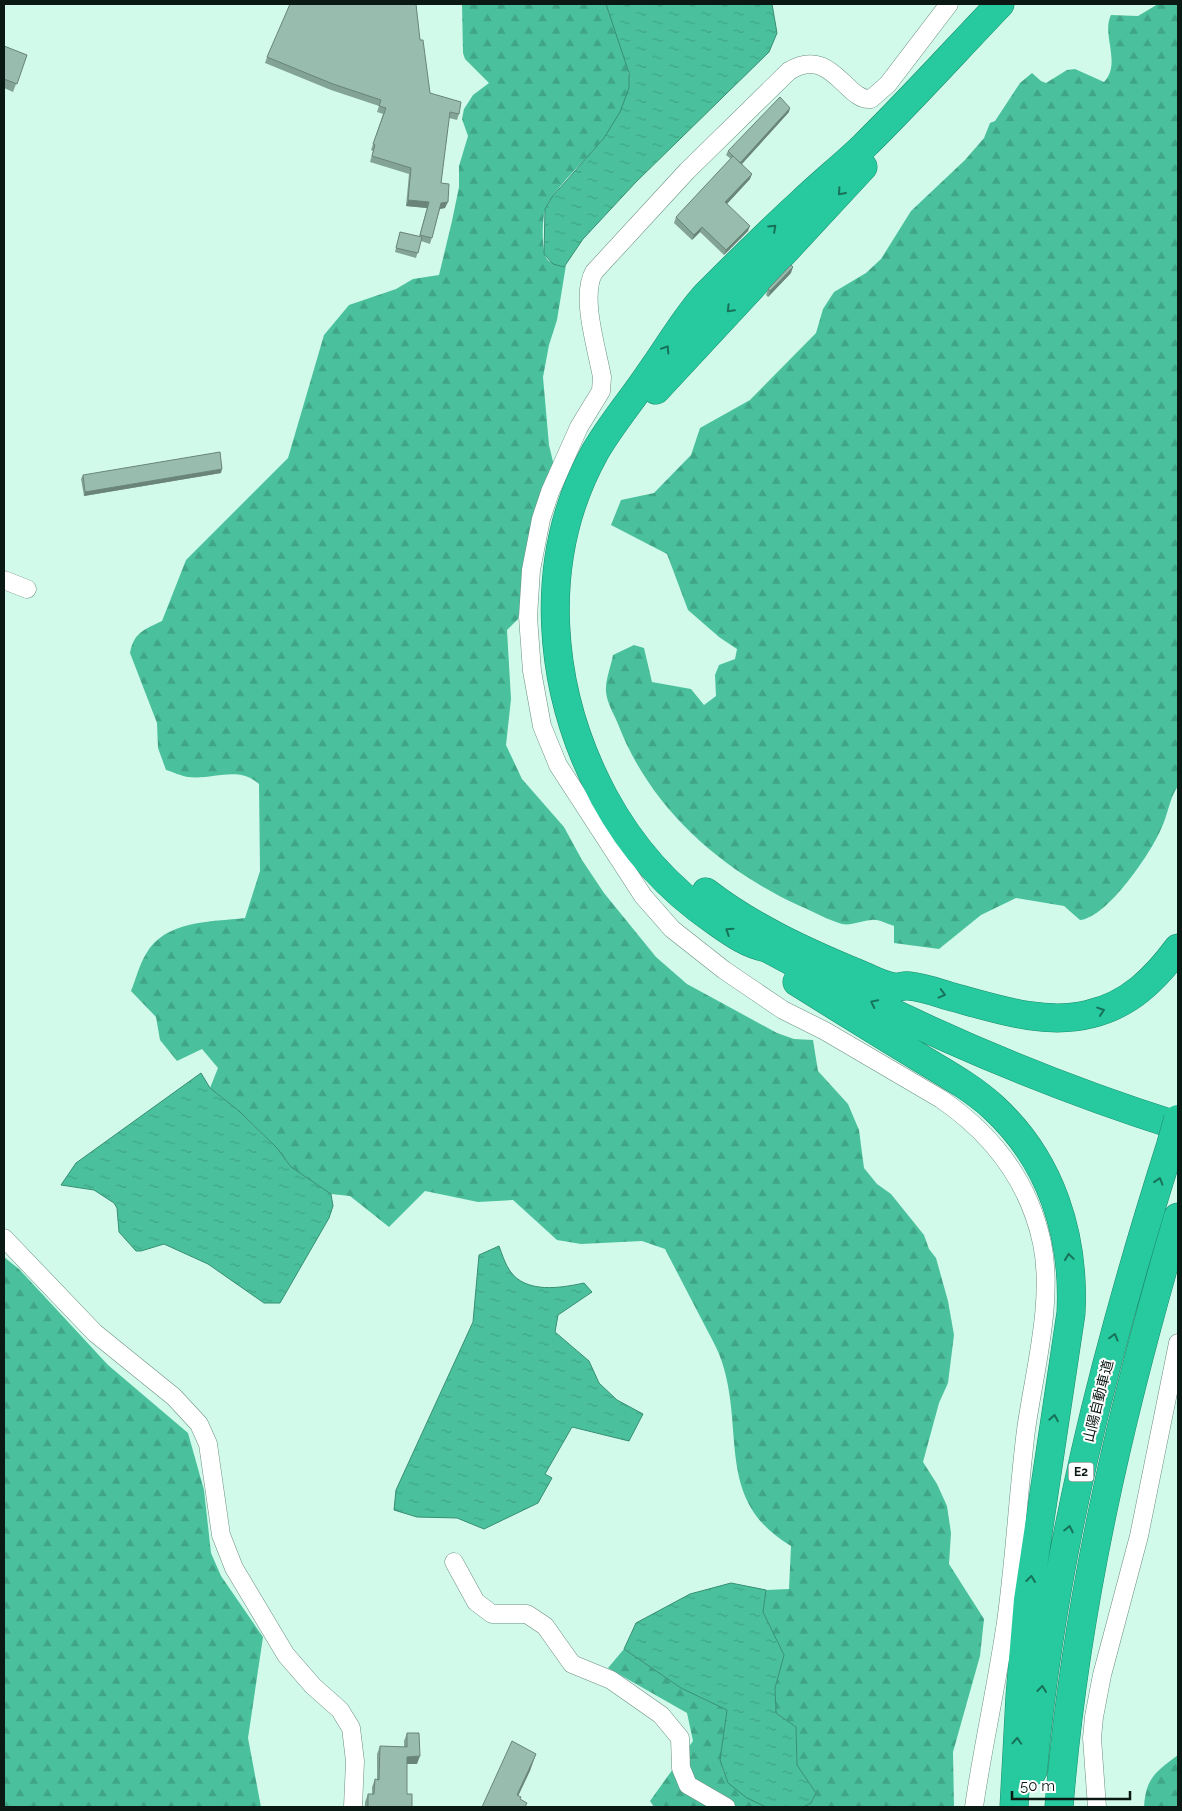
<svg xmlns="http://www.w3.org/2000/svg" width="1182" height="1811" font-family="Raleway,'Noto Sans JP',sans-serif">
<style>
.forest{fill:url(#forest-firs)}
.water{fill:url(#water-ripples);stroke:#378f73}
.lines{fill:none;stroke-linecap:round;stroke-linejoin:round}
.street-casing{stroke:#6b8f81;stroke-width:19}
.highway-casing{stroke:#1d8c6e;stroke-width:29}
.street{stroke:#fff;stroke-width:18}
.highway{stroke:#26ca9e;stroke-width:28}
.highway-bridge-casing{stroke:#1d8c6e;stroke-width:29;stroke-linecap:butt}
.highway-bridge{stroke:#26ca9e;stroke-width:28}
.wall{fill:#83a396}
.shaded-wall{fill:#6a847a}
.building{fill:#98bdaf;stroke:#6a847a}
.oneway{stroke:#187259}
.labels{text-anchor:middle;stroke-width:4;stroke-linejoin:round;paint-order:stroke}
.shield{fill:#fff;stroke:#545e5a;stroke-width:1}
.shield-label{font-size:12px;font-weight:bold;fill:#0b1914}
.street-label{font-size:14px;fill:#0b1914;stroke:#fff}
</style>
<defs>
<pattern id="forest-firs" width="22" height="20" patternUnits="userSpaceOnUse" patternTransform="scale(1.25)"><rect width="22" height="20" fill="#4ac19c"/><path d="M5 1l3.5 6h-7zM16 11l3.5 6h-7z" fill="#3fa586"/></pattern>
<pattern id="water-ripples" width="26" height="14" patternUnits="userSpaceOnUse" patternTransform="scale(1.25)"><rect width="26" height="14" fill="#4ac19c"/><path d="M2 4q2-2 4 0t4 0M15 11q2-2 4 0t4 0" fill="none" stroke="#3fa586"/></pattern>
</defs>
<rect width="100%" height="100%" fill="#d2faea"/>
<path class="forest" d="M462 4H606C612 23 633 70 629 88 620 138 568 167 546 207 542 215 541 251 547 259 551 264 558 265 564 267L566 265 557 320 549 345 543 377 549 445 554 466 518 619 507 630 511 699 506 745 522 779 564 827 582 860 604 893 656 957 687 984 777 1033 794 1039 813 1040 818 1071 848 1104 859 1130 864 1168 877 1184 891 1194 924 1235 929 1249 936 1258 948 1301 954 1335 948 1383 939 1403 923 1462 937 1484 947 1506 951 1533 949 1564 984 1619 980 1656 953 1752 954 1807H803L811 1803 816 1793 797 1765 796 1727 776 1713 775 1688 784 1655 763 1612 766 1590 789 1589 791 1546C715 1501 745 1433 722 1362 718 1349 710 1336 704 1324 691 1299 678 1274 665 1249L642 1241 581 1244 557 1240 513 1200 478 1202 425 1191 389 1227 350 1196 331 1194 291 1167 277 1148 239 1111 210 1088 218 1068 202 1049 177 1061 160 1040 156 1017 131 991C136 979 139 965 146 954 165 920 211 922 245 918L260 871 259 784C238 765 214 780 188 777 181 776 173 772 166 770L158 748 157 723 130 653C134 632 144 630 162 621L186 560 288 458 324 335 349 305 396 289 413 279 439 275 452 221 459 187V166L468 136 462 119 464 109 473 95 489 83 465 59 463 53Z
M1158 4H1178V786C1169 799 1168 815 1161 829 1151 853 1107 918 1080 920L1064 906 1016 898 981 915 939 949 894 943V926C887 924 879 919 872 920 863 920 851 926 842 924 828 920 814 912 800 906 721 870 650 808 618 724 614 714 607 703 606 692 605 681 611 666 613 655L634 645 644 648 652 682 691 689 704 705 716 696 715 675 719 665 735 659 737 649 719 637 688 610 667 554 611 525 621 500 654 493 691 455 700 428 750 400 816 333 823 309 834 292 866 273 881 259 911 211 965 160 984 138 990 123 995 121 1020 83 1032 73 1041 81 1046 83 1067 70 1075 69 1104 82C1122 64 1101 34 1111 15L1138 16Z
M4 1257 19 1269 108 1365 188 1433 204 1490 211 1553 221 1576 263 1637 248 1738 261 1807H4Z
M624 1649 681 1688 727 1710C720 1765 710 1780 766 1807H654L650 1801 693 1741 687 1713 608 1668Z
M1178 1755V1807H1144C1146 1777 1156 1772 1178 1755Z"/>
<path class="water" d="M606 4H772L777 33 769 52 636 182 583 239 564 267 553 264 544 254 545 209 552 197 604 138 620 112 629 88V73Z
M201 1073 210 1088 239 1111 277 1148 291 1167 331 1194 333 1206 329 1218 280 1303H264L208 1264 164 1244 141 1251H136L119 1232 117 1208 114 1203 94 1190 61 1185 76 1163Z
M499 1246C502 1254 505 1264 510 1271 526 1294 561 1288 584 1283L592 1292 558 1315 555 1332 589 1361 599 1383 617 1400 643 1414 629 1441 572 1427 545 1474 552 1478 538 1503 484 1529 457 1518 417 1517 394 1510 396 1490 473 1322 479 1255Z
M731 1583 766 1590 763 1612 784 1655 775 1688 776 1713 796 1727 797 1765 816 1793 811 1803 803 1807H766L747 1798 728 1783 720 1760 727 1710 681 1688 624 1649 636 1623 690 1594Z"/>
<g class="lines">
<defs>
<path id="street" d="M949 4 888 84 871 99C846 102 832 45 789 71L687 171 594 272C580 296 597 349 602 377L601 391 579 427 550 492 541 519 531 570 528 617 532 671 542 726 558 765 643 896 672 929 724 970 783 1010 825 1031 941 1099C992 1134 1029 1182 1042 1243 1054 1301 1034 1372 1026 1430 1018 1494 1015 1558 1006 1622 997 1684 983 1745 974 1807
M4 580 27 589
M4 1238 95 1333 174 1397 199 1424 208 1444 221 1535 234 1568 286 1655 313 1686 340 1710 351 1728 355 1761 353 1807
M454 1562 476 1602 492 1614H527L545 1626 572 1664 611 1680 661 1715 680 1738 681 1768 688 1785 726 1807
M1097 1807 1092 1738 1094 1717 1102 1675 1139 1536 1178 1343"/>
<path id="highway" d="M1000 4C955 51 910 101 863 147 843 166 821 184 801 203 768 233 737 264 706 295 684 319 669 347 650 373 632 400 611 424 595 452 535 560 547 691 604 797 631 847 668 889 715 921 732 933 747 944 767 948 897 1020 1036 1081 1178 1126
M656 390 863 167
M706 892C751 927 806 952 859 974 869 978 883 986 894 987 899 988 904 985 909 986 922 987 936 992 949 996 994 1008 1044 1026 1090 1014 1129 1005 1155 979 1178 948
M797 982C837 1007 877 1032 917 1056 943 1072 970 1086 993 1107 1051 1160 1075 1235 1071 1313L1028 1600 1020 1696 1014 1807
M1033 1771C1052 1558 1106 1348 1171 1144
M1059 1807C1075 1606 1121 1410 1178 1217"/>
</defs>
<use href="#street" class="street-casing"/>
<use href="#highway" class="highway-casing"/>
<use href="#street" class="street"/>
<use href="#highway" class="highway"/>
<defs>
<path id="highway-bridge" d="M1171 1144 1178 1119"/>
</defs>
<use href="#highway-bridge" class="highway-bridge-casing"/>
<use href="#highway-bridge" class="highway-bridge"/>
</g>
<path class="wall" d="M420 40 430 93 459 114 457 120 449 118 441 183 445 208 440 209 430 244 421 241 416 258 395 252 400 232 419 237 427 208 406 206 409 174 370 162 373 151 371 150 383 114 377 112 379 106 331 90 265 63 267 57Z
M4 46 27 55 13 92 4 88Z
M789 112 742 164 750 179 727 204 748 231 724 255 700 232 692 240 674 223 676 217 731 159 726 155 728 151Z
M791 273 768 297 766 295 768 289Z
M221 473 84 496 81 479 83 475Z
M407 1733 417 1764H407V1794L412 1807H365V1802L368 1794H372V1787L375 1779 377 1780V1754L380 1746 404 1747V1741Z"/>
<path class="shaded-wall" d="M790 108 789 112 739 167 740 163Z
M752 174 750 179 723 208 725 202Z
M408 200 429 202 427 208 406 206Z
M448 202 445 208 439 209 441 203Z
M750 226 748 231 724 255 726 250Z
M702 227 700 232 692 240 694 235Z
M793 267 791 273 768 297 770 291Z
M222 469 221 473 84 496 85 492Z
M536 1754 530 1771 513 1807 517 1795Z
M420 1756 417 1764H404L407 1757Z"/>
<path class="building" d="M290 4H416L420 40H423L430 93 461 102 459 114 450 112 441 183 449 184 448 202 441 203 432 238 420 235 429 202 408 200 411 168 372 156 375 145 373 144 386 108 379 106 381 100 333 84 267 57Z
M4 46 27 55 17 84 4 79Z
M780 97 790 108 740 163 728 151Z
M733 156 752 174 725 202 750 226 726 250 702 227 694 235 676 217Z
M400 232 422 237 418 253 396 248Z
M791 265 793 267 770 291 768 289Z
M220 452 222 469 85 492 83 475Z
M407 1733H419L420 1756 407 1757V1794H412V1807H368V1794H374L375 1779 379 1780 380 1746 407 1747Z
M512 1741 536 1754 517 1795 521 1797 520 1799 527 1803 525 1807H482Z"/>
<defs><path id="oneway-chevron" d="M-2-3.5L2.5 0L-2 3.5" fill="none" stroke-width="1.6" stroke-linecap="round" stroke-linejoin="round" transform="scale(1.25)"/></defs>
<g class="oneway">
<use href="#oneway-chevron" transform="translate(841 192) rotate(132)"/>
<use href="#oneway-chevron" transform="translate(773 228) rotate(-43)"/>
<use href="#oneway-chevron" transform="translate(730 309) rotate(134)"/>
<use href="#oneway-chevron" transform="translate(666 349) rotate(-57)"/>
<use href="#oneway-chevron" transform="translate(729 931) rotate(-147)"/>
<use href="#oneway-chevron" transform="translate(942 994) rotate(15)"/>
<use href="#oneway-chevron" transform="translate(874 1003) rotate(-154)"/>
<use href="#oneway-chevron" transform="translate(1101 1011) rotate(-18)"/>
<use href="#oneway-chevron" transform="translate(1159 1181) rotate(-73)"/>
<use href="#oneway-chevron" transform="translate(1069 1257) rotate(-98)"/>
<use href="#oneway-chevron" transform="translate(1114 1337) rotate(-75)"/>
<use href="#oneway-chevron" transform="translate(1054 1418) rotate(-80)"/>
<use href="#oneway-chevron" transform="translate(1069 1529) rotate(-78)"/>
<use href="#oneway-chevron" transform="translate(1031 1579) rotate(-83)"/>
<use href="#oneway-chevron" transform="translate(1042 1689) rotate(-83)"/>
<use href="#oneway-chevron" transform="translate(1017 1741) rotate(-87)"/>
</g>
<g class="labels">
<rect class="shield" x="1068.5" y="1462.5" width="25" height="19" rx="4"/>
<g class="shield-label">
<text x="1081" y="1476">E2</text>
</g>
<g class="street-label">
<text transform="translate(1098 1401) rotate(-76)" y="5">山陽自動車道</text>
</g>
</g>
<rect width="1182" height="1811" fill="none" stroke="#0b1914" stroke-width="10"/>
<path d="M1012 1791v8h118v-8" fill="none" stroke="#0b1914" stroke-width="2.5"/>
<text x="1020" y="1791" font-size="15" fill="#0b1914" stroke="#ffffff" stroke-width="4" paint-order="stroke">50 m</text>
</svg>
